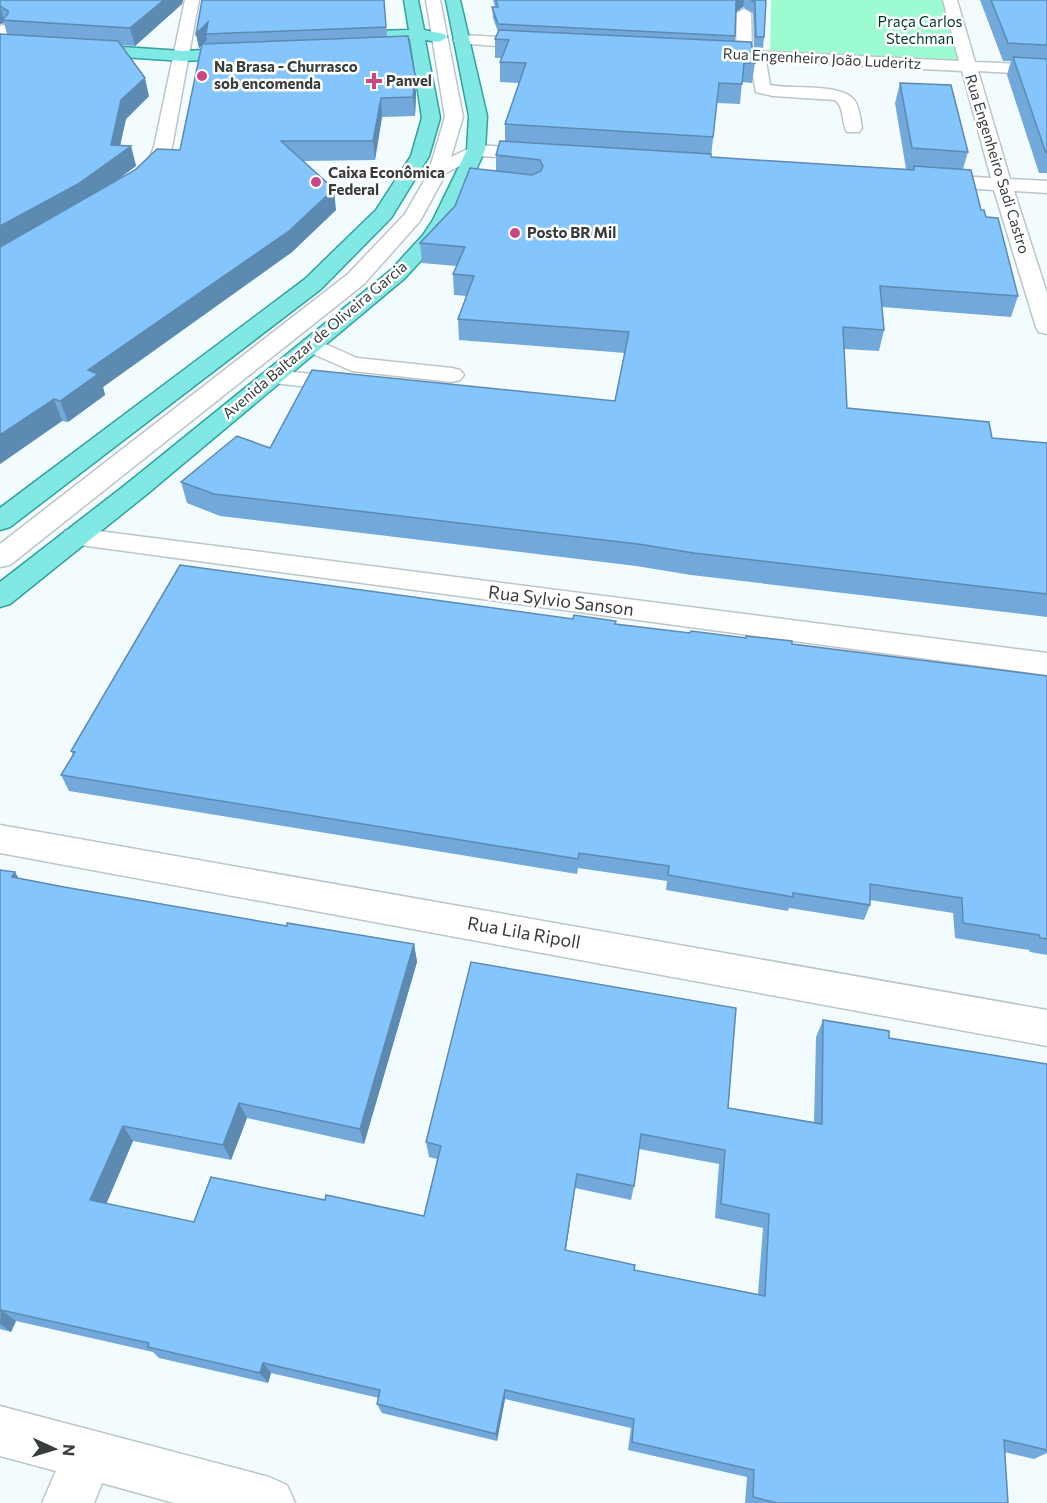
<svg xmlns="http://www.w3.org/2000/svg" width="1047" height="1503" font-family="Commissioner,sans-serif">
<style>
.green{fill:#9dfbd2}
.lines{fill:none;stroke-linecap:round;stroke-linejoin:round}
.minor-casing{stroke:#bcc5c8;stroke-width:3}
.major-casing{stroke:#31a29e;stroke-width:3}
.minor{fill:#fff;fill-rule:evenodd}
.major{fill:#81e8e4;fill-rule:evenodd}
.wall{fill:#72a9da;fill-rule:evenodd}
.shaded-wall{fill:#5c8ab1}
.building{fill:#84c5fd;stroke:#5c8ab1;stroke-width:1.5;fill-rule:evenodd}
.poi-dot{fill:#cc4687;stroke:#fff;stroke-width:2}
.labels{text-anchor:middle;stroke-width:5;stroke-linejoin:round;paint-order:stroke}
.far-park-label{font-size:15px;fill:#003826;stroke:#fff}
.far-street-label{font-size:15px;fill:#393d3e;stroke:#fff}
.far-poi-label{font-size:15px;font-weight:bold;fill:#393d3e;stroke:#fff;text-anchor:start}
.street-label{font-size:18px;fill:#393d3e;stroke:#fff}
</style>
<rect width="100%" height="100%" fill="#f2fcff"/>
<path class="green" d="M771 0H943L961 62 770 52Z"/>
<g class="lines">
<defs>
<path id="minor" d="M185 0H199L172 147 164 163 141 186H127L125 182 150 157 154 147Z
M426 0H440L463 117 451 157 476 145 542 149 548 150 551 154 548 158 542 159 479 156 446 173 420 221 364 284 10 565 0 567V544L348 274 405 214 428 174 445 117Z
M943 0H957L975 62 1047 65V75L978 71 1010 179 1047 181V193L1014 191 1047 293V334L1039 332 1036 327 994 190 929 186 922 184 920 180 922 176 929 174 991 178 962 71 766 61 770 85C791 90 842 82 855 101 860 109 860 119 862 128L859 132H847C841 122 845 108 835 100L773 96 756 92 750 60 707 58 699 53 707 48 736 50 737 13 744 9 751 13 752 51 959 61Z
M4 25 12 30 5 37 0 39V26Z
M461 35 539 39 547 44 539 49 456 43 453 40Z
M312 338 357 358 452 368 460 370 464 375 460 380 452 382 352 371 304 350 301 345 304 340Z
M273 370 351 378 359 380 363 385 359 390 351 392 265 382 261 377 265 372Z
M75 528 1047 653V675L65 543 61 537 65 531Z
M0 825 1047 1010V1046L0 853Z
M0 1406 269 1477 287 1485 295 1503H174L102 1483 94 1503H42L56 1471 0 1456Z"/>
<path id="major" d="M404 0H418L424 30 444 34 447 37 439 42 425 40 440 118 429 156 391 218 321 289 10 527 0 530V508L305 279 376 210 411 156 422 118 410 39 340 42 332 37 340 32 409 30Z
M446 0H460L487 116 485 150 453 221 437 243 405 278 147 494 10 604 0 607V582L129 482 391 270 423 235 433 220 467 150 469 116Z
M0 39 183 51 244 48 252 53 244 58 183 61 0 49Z"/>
</defs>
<use href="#minor" class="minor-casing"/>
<use href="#major" class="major-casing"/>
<use href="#minor" class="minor"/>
<use href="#major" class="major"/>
</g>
<path class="wall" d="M0 0H183L182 4 135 46 121 45 149 96 126 119 120 145 131 146 136 166 111 184 180 150 202 45 199 48 196 34 384 0 387 37 415 75 416 94 415 116 382 117 375 160 302 161 336 210 292 252 103 387 105 395 68 422 62 421 0 464 7 34 4 23 0 24Z
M493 0H766L764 37 763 48H754L753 13 743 7 736 12 735 41 755 63 752 83 742 82 740 104 717 103 711 157 906 169 895 103 900 83 968 152 963 169 981 210 986 217 1018 296 1011 317 882 307 884 330 879 351 844 349 847 408 992 438 1047 444V617L691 575 636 566 220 516 187 503 181 482 270 448 615 401 625 353 459 340 458 319 467 296 454 295 453 274 457 266 422 263 420 243 496 171V155L505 141V124L519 83 500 82V62L501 58H495V39L498 32 493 18 492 7H495Z
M980 0H1047V173H1039L1007 75 1011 61H1003Z
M573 619 1047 676V955L1030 952 1029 950 955 938 953 913 870 900V905L864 920 789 908 788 911 666 890 667 881 578 868 577 874 69 791 61 775 73 755 71 751Z
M0 870 18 878 64 887 287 926 414 944 417 962 364 1144 247 1118 231 1160 133 1141 106 1204 194 1222 325 1200 424 1216 437 1159 429 1157 426 1142 728 1108 814 1123 816 1037 823 1020 889 1038 1047 1450V1453L1034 1459 1004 1452 1008 1503H745L747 1477 628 1450 631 1428 505 1399 497 1441 382 1413 377 1404 379 1398 271 1373 268 1383 159 1358 153 1352 16 1321 11 1332 0 1329ZM639 1149 719 1164 715 1218 763 1228 758 1294 634 1270 565 1251 575 1188 631 1200 634 1186Z"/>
<path class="shaded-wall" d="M164 0H183L182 4 135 46 130 28Z
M739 0H744L743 7 735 13 736 2Z
M0 6 4 20H2L4 23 0 24Z
M208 22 206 34 207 40 199 48 196 34Z
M415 75 416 94 415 116 413 97Z
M145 78 149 96 126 119 118 155 131 146 136 166 84 204 0 250V226L111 145 121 100Z
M381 98 382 117 375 160 373 141Z
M334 189 336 210 292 252 103 387 105 395 68 422 60 401 88 370Z
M54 399 62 421 0 464V435Z
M15 872 26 891 12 877Z
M414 944 417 962 364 1144 360 1129Z
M239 1103 247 1118 231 1160 223 1145Z
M123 1126 133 1141 102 1214 90 1200Z
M577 1174 575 1188 564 1263 565 1250Z
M1 1310 16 1321 11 1332 0 1324Z
M263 1363 271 1373 268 1383 260 1373Z
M505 1390V1399L497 1441 496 1434Z"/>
<path class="building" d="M0 0H164L130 28 2 20 8 14V11L0 6Z
M202 0H384L386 27 206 34 208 22 196 34Z
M496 0H739L736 2 735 36 498 24 492 7H498Z
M751 0H766L764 37H756L755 2Z
M991 0H1047V45L1008 43Z
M499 30 751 42 755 63H744L742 84 719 83 713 137 505 124 526 63 500 62 509 40 495 39Z
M0 34 118 41 145 78 121 100 111 145 131 146 78 184 0 226Z
M408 36 415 75 413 97 381 98 373 141H281L334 189 289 231 88 370 98 374 60 401 54 399 0 435V247L135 170 157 149 180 150 202 44Z
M1013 57 1047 59V153H1046Z
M900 83 951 85 968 152 912 148Z
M500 141 711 154V157L914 170V166L971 170 981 210H984L986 217 998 218 1018 296 880 286 884 330 843 327 847 408 989 422 992 438 1047 443V594L694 553 638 544 214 494 181 482 237 436 270 448 312 370 615 401 629 332 458 319 474 276 453 274 465 247 420 243 455 206 470 168 532 175 541 171 543 166 540 160 496 155Z
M180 565 573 619 574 615 616 621 615 624 690 633 691 631 746 638V636L792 641V644L1047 676V939L1040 938 1039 935 963 923 962 898 870 884V905L793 893V897L668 875 669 866 579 853 578 859 61 775 75 752 71 751Z
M0 870 15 872 12 877 64 887 287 926V923L414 944 360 1129 239 1103 223 1145 123 1126 90 1200 194 1222 211 1177 325 1200 326 1195 424 1216 441 1146 426 1142 471 962 736 1008 728 1108 822 1124 823 1020 889 1031V1038L1047 1064V1450L1004 1440 1008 1503H777L753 1497 754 1470 632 1442 634 1419 505 1390 496 1434 377 1404 380 1390 263 1363 260 1373 148 1347 149 1343 1 1310 0 1311ZM641 1134 725 1150 721 1204 769 1214 765 1296 634 1270 635 1265 565 1250 577 1174 634 1186Z"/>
<g class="poi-dot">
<circle cx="202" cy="76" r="6"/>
<path d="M371 72h6v6h6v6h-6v6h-6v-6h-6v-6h6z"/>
<circle cx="316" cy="182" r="6"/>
<circle cx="515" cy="233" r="6"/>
</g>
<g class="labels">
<g class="far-park-label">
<text x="920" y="27">Praça Carlos<tspan x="920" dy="17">Stechman</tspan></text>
</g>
<g class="far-street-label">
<text transform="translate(822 59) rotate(3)" y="5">Rua Engenheiro João Luderitz</text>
<text transform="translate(997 164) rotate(73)" y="5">Rua Engenheiro Sadi Castro</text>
<text transform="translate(315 340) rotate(-40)" y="5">Avenida Baltazar de Oliveira Garcia</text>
</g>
<g class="far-poi-label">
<text x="214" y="72">Na Brasa - Churrasco<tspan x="214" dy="17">sob encomenda</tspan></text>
<text x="386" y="86">Panvel</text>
<text x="328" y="178">Caixa Econômica<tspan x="328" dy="17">Federal</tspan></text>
<text x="527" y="238">Posto BR Mil</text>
</g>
<g class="street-label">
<text transform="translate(561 601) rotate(7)" y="6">Rua Sylvio Sanson</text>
<text transform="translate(524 933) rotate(10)" y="6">Rua Lila Ripoll</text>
</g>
</g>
<g transform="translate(54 1449) rotate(94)" stroke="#ffffff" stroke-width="4.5" paint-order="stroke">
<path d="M0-4.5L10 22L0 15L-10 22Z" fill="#393d3e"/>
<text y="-9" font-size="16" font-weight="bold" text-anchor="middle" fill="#393d3e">N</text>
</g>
</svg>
